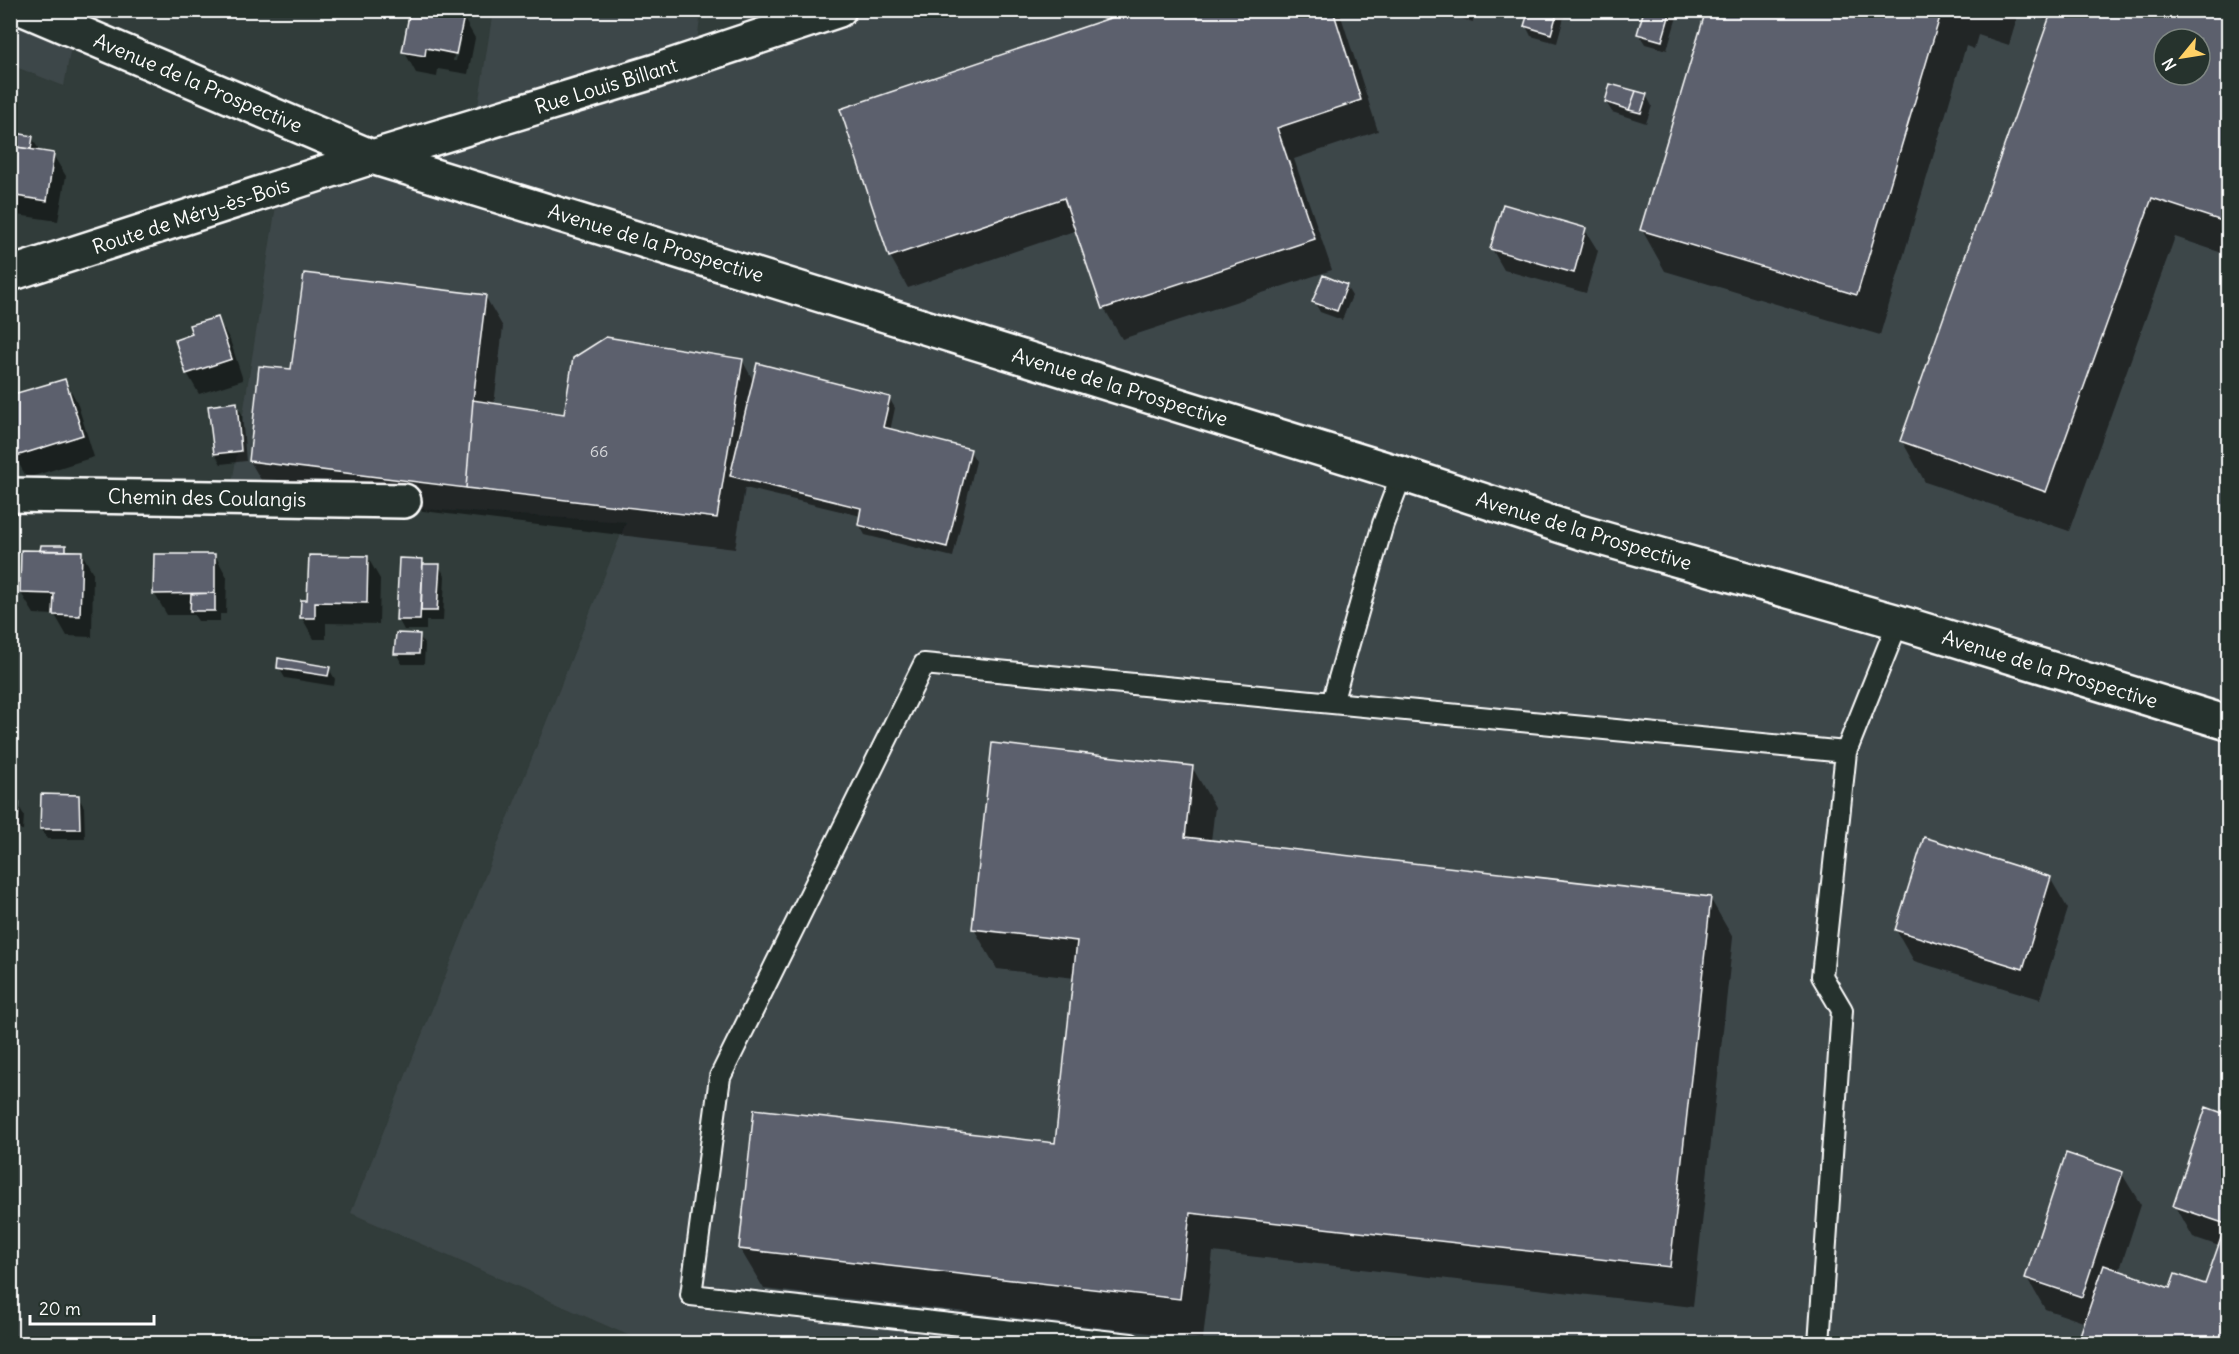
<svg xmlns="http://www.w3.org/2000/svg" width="2239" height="1354" font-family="Delius,sans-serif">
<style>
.built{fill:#3e4749;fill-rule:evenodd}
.shadow{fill:#0007;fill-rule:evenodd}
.building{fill:#5c606d;stroke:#fff;stroke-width:1.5;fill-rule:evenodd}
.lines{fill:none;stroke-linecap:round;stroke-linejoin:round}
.lane-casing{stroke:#fff;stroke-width:24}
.street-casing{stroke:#fff;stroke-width:38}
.secondary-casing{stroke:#fff;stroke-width:38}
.lane{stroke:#26332d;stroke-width:20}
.street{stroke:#26332d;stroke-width:33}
.secondary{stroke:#26332d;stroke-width:33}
.labels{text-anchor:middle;stroke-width:5;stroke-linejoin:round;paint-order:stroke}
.number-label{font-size:16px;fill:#d6d7da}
.street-label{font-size:20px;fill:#fff;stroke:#26332d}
</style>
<rect width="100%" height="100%" fill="#313c3a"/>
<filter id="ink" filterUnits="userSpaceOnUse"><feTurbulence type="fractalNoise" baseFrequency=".0167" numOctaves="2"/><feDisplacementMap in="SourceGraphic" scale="12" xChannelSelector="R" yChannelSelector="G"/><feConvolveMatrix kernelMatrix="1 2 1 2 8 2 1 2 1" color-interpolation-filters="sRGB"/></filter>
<g filter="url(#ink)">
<path class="built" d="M836 10 2228 11V1343H646L351 1213 626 522 230 497 279 187 475 126 493 11H701L695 57ZM2164 39H2200V75H2164Z
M10 11H77L64 86 11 65Z"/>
<path class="shadow" d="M342 10H363L362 15Z
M412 10H459L475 38 468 74 438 69 437 77 416 73 404 51ZM459 32H462L456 61H453Z
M679 10H720V17Z
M1139 10H1339L1378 131 1294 159 1332 270 1122 339 1104 308 1077 230 908 288 890 256Z
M1429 10H1475L1473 22Z
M1530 10H1566L1557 43 1531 36 1526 26Z
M1654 10H1679L1667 50 1645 44 1639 34Z
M1708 10H2228V255L2175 237 2069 531 1925 482 1902 441 2049 21 2019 12 2009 45 1978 35 1974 49 1966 46 1880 335 1665 271 1642 230ZM2164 39H2200V75H2164Z
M1646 95 1652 106 1646 123 1612 112 1606 102Z
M10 133 32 138 38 148V152L53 155 66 176 58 221 10 214Z
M1585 230 1598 251 1586 293 1504 270 1492 249Z
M1346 286 1352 296 1342 320 1320 312 1314 301Z
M485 296 503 327 494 405 565 416 742 360 754 382 889 398 895 408 890 431 970 451 976 461 953 557 865 535 859 524 861 516 745 488 735 549 268 492 250 461 292 370Z
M217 318 230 340 243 380 199 394 187 373 194 335Z
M65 380 77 402 94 457 27 478 15 457 10 442Z
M236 404 242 414 246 461 221 464 215 454 210 407Z
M65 547 68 552H81L93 573 92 637 67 636 55 615 34 614 21 593 41 552Z
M215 555 227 577 226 614H220V621H198L194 615H167L154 593Z
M368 558 380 579 379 624 326 623V639H314L302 618 308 602Z
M422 560 425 566H439L445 576 443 621H426V630H404L398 619Z
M419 635 425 645 424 664H402L396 653Z
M279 668 329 669 335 679 334 686 285 678Z
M1192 767 1215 807 1211 841 1710 898 1733 938 1693 1307 1213 1252 1203 1339 764 1289 740 1249 1057 1144 1075 978 997 969 974 929Z
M78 797 84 807 85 839H47L41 828Z
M10 805H18L24 815 23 830H10Z
M2050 878 2068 909 2040 999 1914 961 1896 930Z
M2207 1109 2228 1116V1344H2079L2086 1323 2045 1309 2027 1278 2067 1155 2122 1174 2141 1205 2119 1272 2171 1290 2205 1286 2219 1246 2193 1237 2175 1205Z"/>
<path class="building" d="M410 10H447L464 16 456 54 426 48 425 56 402 52Z
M1134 10H1333L1361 100 1277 128 1315 239 1102 309 1064 198 889 257 840 109Z
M1529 10H1558L1551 34 1524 26Z
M1644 10H1671L1662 41 1637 34Z
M1706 10H1942L1857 295 1640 230Z
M2052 10H2228V223L2152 198 2046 492 1900 441ZM2164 39H2200V75H2164Z
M1610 84 1636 91 1629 110 1605 102Z
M1636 91 1647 94 1641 113 1629 110Z
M10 132 33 136 31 149 10 146Z
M10 146 54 153 47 201 10 195Z
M1503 204 1586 228 1574 273 1490 249Z
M304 273 486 295 473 400 466 488 249 461 259 366 291 369Z
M1323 275 1347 285 1337 311 1312 302Z
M218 317 232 359 186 374 175 340 192 334 189 325Z
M606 337 743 359 717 518 466 488 473 400 564 414 573 358Z
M757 363 890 397 883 427 971 449 947 547 858 525 861 508 730 476Z
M65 379 83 435 13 457 10 447V395Z
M237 402 241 451 214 454 208 406Z
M41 545H66V551H40Z
M21 550 82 551 80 616 53 615 54 594 20 593Z
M154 554H215V593L153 594Z
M309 555 368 556 367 603 315 602V618H300L301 600H307Z
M399 558 423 559 420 620H396Z
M423 564H440L437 611H421Z
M215 593V611H190L191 594Z
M396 633 420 634 419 654H394Z
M278 658 330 667 328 676 277 668Z
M992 743 1193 766 1185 837 1711 897 1670 1267 1190 1213 1180 1299 739 1249 754 1109 1055 1143 1077 941 972 929Z
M41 794 79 795 80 829H40Z
M10 803H19L18 820H10Z
M1924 837 2051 877 2023 969 1895 930Z
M2206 1107 2228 1115V1344H2077L2104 1265 2170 1288 2175 1274 2205 1284 2226 1224 2173 1206Z
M2066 1153 2123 1172 2082 1297 2025 1278Z"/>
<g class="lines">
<defs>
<path id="lane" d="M1332 703 1383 524 1402 474
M1131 1344 691 1295 720 1077 924 664 1846 752
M1819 1344 1842 1010 1822 976 1846 752 1898 622"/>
<path id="street" d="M10 495 404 501"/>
<path id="secondary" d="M26 10 372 157 1402 474 1583 533 1898 622 2228 723
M10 274 372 157 656 71 839 10"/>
</defs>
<use href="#lane" class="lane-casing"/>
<use href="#street" class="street-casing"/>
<use href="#secondary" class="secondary-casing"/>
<use href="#lane" class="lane"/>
<use href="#street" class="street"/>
<use href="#secondary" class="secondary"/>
</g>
</g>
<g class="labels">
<g class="number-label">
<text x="599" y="457">66</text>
</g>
<g class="street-label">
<text transform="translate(198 83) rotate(23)" y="7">Avenue de la Prospective</text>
<text transform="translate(606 86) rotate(-17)" y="7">Rue Louis Billant</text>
<text transform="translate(191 216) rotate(-18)" y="7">Route de Méry-ès-Bois</text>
<text transform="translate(656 243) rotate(17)" y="7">Avenue de la Prospective</text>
<text transform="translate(1120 387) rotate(17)" y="7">Avenue de la Prospective</text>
<text transform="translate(207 498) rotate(1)" y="7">Chemin des Coulangis</text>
<text transform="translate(1584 531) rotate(17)" y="7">Avenue de la Prospective</text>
<text transform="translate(2050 669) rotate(17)" y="7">Avenue de la Prospective</text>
</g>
</g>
<rect width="2239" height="1354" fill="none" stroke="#26332d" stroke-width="36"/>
<rect x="18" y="18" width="2203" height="1318" fill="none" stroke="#fff" stroke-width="2" filter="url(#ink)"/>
<g transform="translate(2182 57) rotate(240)"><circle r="28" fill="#26332d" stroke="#7d8581" stroke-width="1.5"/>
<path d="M0-4.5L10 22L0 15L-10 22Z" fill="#ffd166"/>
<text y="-9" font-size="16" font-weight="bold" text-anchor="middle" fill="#ffffff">N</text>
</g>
<path d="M30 1315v9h124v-9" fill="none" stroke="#ffffff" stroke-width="3"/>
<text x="39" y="1315" font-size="18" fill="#ffffff" stroke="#26332d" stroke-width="4.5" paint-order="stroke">20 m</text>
</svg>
